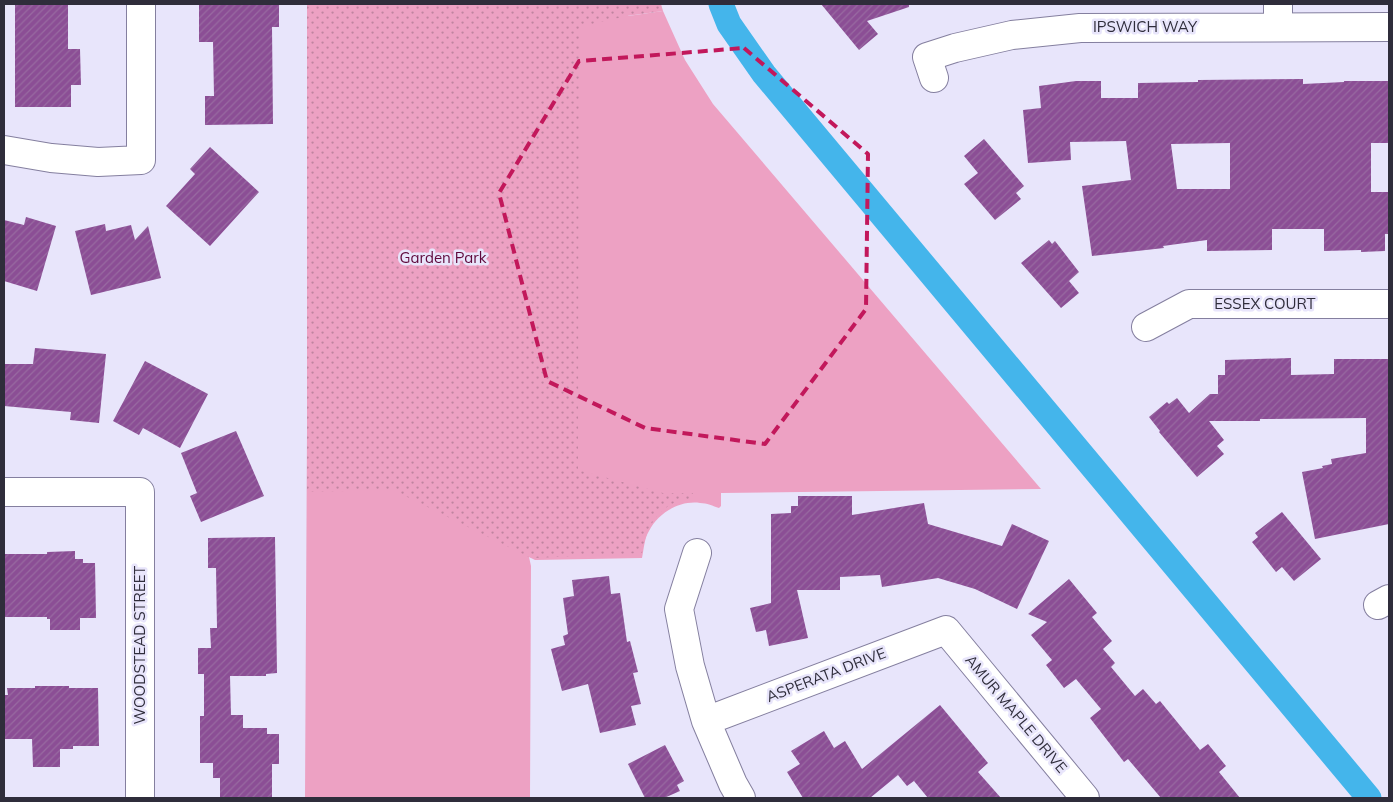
<svg xmlns="http://www.w3.org/2000/svg" width="1393" height="802" font-family="Mulish,sans-serif">
<style>
.green{fill:#eda1c3}
.park{fill:url(#park-dots)}
.lines{fill:none;stroke-linecap:round;stroke-linejoin:round}
.canal{stroke:#44b5eb;stroke-width:25}
.building{fill:url(#building-hatch);fill-rule:evenodd}
.minor-casing{stroke:#847f9f;stroke-width:30}
.minor{stroke:#fff;stroke-width:28}
.marked{fill:none;stroke:#c2185b;stroke-width:4;stroke-dasharray:10 6;stroke-linejoin:round}
.labels{text-anchor:middle;stroke-width:5;stroke-linejoin:round;paint-order:stroke}
.street-label{font-size:15px;fill:#2f2d3b;stroke:#e8e5fb}
.park-label{font-size:15px;fill:#5f093c;stroke:#e8e5fb}
</style>
<defs>
<pattern id="park-dots" width="8" height="8" patternUnits="userSpaceOnUse" patternTransform="scale(1.25)"><rect width="8" height="8" fill="#eda1c3"/><path d="M2 2h.1M6 6h.1" fill="none" stroke="#c084a0" stroke-width="1.8" stroke-linecap="round"/></pattern>
<pattern id="building-hatch" width="6" height="6" patternUnits="userSpaceOnUse" patternTransform="scale(1.25)"><rect width="6" height="6" fill="#8b4e95"/><path d="M-1 1l2-2M0 6l6-6M5 7l2-2" fill="none" stroke="#986aa1"/></pattern>
</defs>
<rect width="100%" height="100%" fill="#e8e5fb"/>
<path class="green" d="M307 4H626L628 16 663 11 685 60 713 104 1041 489 721 493V506L719 508C713 506 707 503 700 503 680 500 658 513 649 531 644 539 644 549 642 558L535 560 529 557 531 566 530 798H305L308 249Z"/>
<path class="park" d="M307 4H661L663 11 627 16 579 27 578 470 663 493H693L692 498C687 500 681 500 676 502 655 511 645 532 642 553L535 558 529 557 393 490 307 492Z"/>
<g class="lines">
<path class="canal" d="M721 4 729 24 764 74 1369 798"/>
</g>
<path class="building" d="M15 4H68V49H80L81 85H71V107H15Z
M199 4H279V27H272L273 124 205 125V96H214L213 42H199Z
M821 4H909V7L867 21 878 34 859 50Z
M1303 79V84L1344 82V81H1389V143H1371V192H1389V234H1385V251L1361 252V250L1324 251V229H1272V250L1207 251V240L1163 246 1164 248 1092 256 1082 186 1131 180 1126 141 1070 142 1071 160 1028 163 1023 110 1041 108 1039 86 1076 81H1101V98H1138V83L1198 82V80ZM1230 143V189H1177L1171 144Z
M984 139 1024 186 1016 193 1021 199 995 220 964 184 978 173 964 156Z
M210 147 259 192 210 246 166 206 195 174 190 169Z
M26 217 56 226 37 291 4 281V220L24 225Z
M105 224 106 231 131 225 135 240 148 226 161 278 91 295 75 231Z
M1049 240 1052 244 1055 241 1079 272 1069 281 1079 293 1061 308 1021 263Z
M35 348 106 354 99 423 70 420 71 412 4 406V364H33Z
M1291 358V375L1334 374V359H1388V361H1389V524L1315 539 1302 472 1323 468 1322 466 1332 464 1331 459 1366 453V418L1260 419V421H1209L1224 440 1217 446 1224 454 1197 477 1159 432 1160 431 1149 417 1167 402 1169 404 1177 398 1189 413 1210 394H1218V375H1225V360Z
M145 361 208 394 180 448 143 428 139 435 113 421Z
M236 431 264 496 201 522 190 496 197 493 181 453Z
M798 496H852V515L924 503 928 524 1002 546 1012 524 1049 541 1017 609 975 589 938 578 882 587 880 575 840 577V590H797L808 638 769 646 766 630 756 632 750 608 771 603V514L791 513V506H798Z
M1282 512 1321 559 1294 581 1282 567 1276 572 1252 542 1258 537 1255 533Z
M275 537 277 673 266 674V676H230L231 715H243V728H267V734H279V764H272V798H220V778H213V763H200V716H204V674H198V648H211L210 628H217L216 568H208V538Z
M75 551V559H83V563H95L96 618H80V630H50V619H47V617H4V554H47V552Z
M609 576 611 594 620 593 627 642 630 641 638 672 633 673 641 704 631 706 636 725 600 733 588 684 562 691 551 649 565 645 563 636 568 634 563 598 574 596 572 580Z
M1069 579 1097 613 1092 617 1112 641 1103 649 1115 663 1111 667 1135 696 1143 689 1156 704 1160 701 1200 750 1208 744 1226 766 1219 772 1240 798H1161L1128 759 1124 762 1090 718 1101 709 1076 679 1064 688 1046 665 1052 660 1031 635 1047 622 1028 614Z
M35 686H69V688H98L99 746H73V749H60V767H33L32 739H4V695H8L7 688H35Z
M940 705 988 763 978 772 1001 798H928L914 781 907 786 898 775 870 798H803L787 772 800 764 791 751 824 731 834 748 845 741 862 769Z
M665 745 684 781 677 785 680 791 664 798H645L628 764Z"/>
<g class="lines">
<defs>
<path id="minor" d="M1278 27V4
M934 78 927 57 955 48 1012 35 1080 28 1389 27
M4 150 51 158 98 162 141 160V4
M1146 327 1189 304H1389
M4 492H140V798
M697 553 679 609 690 666 706 721 733 784 741 798
M1378 605 1389 599
M706 721 946 630 1085 798"/>
</defs>
<use href="#minor" class="minor-casing"/>
<use href="#minor" class="minor"/>
</g>
<path class="marked" d="M744 48 868 154 866 309 765 444 645 428 547 381 499 193 579 61Z"/>
<g class="labels">
<g class="street-label">
<text x="1145" y="32">IPSWICH WAY</text>
<text x="1265" y="309">ESSEX COURT</text>
<text transform="translate(140 645) rotate(-90)" y="5">WOODSTEAD STREET</text>
<text transform="translate(826 675) rotate(-21)" y="5">ASPERATA DRIVE</text>
<text transform="translate(1016 714) rotate(50)" y="5">AMUR MAPLE DRIVE</text>
</g>
<g class="park-label">
<text x="443" y="263">Garden Park</text>
</g>
</g>
<rect width="1393" height="802" fill="none" stroke="#2f2d3b" stroke-width="10"/>
</svg>
